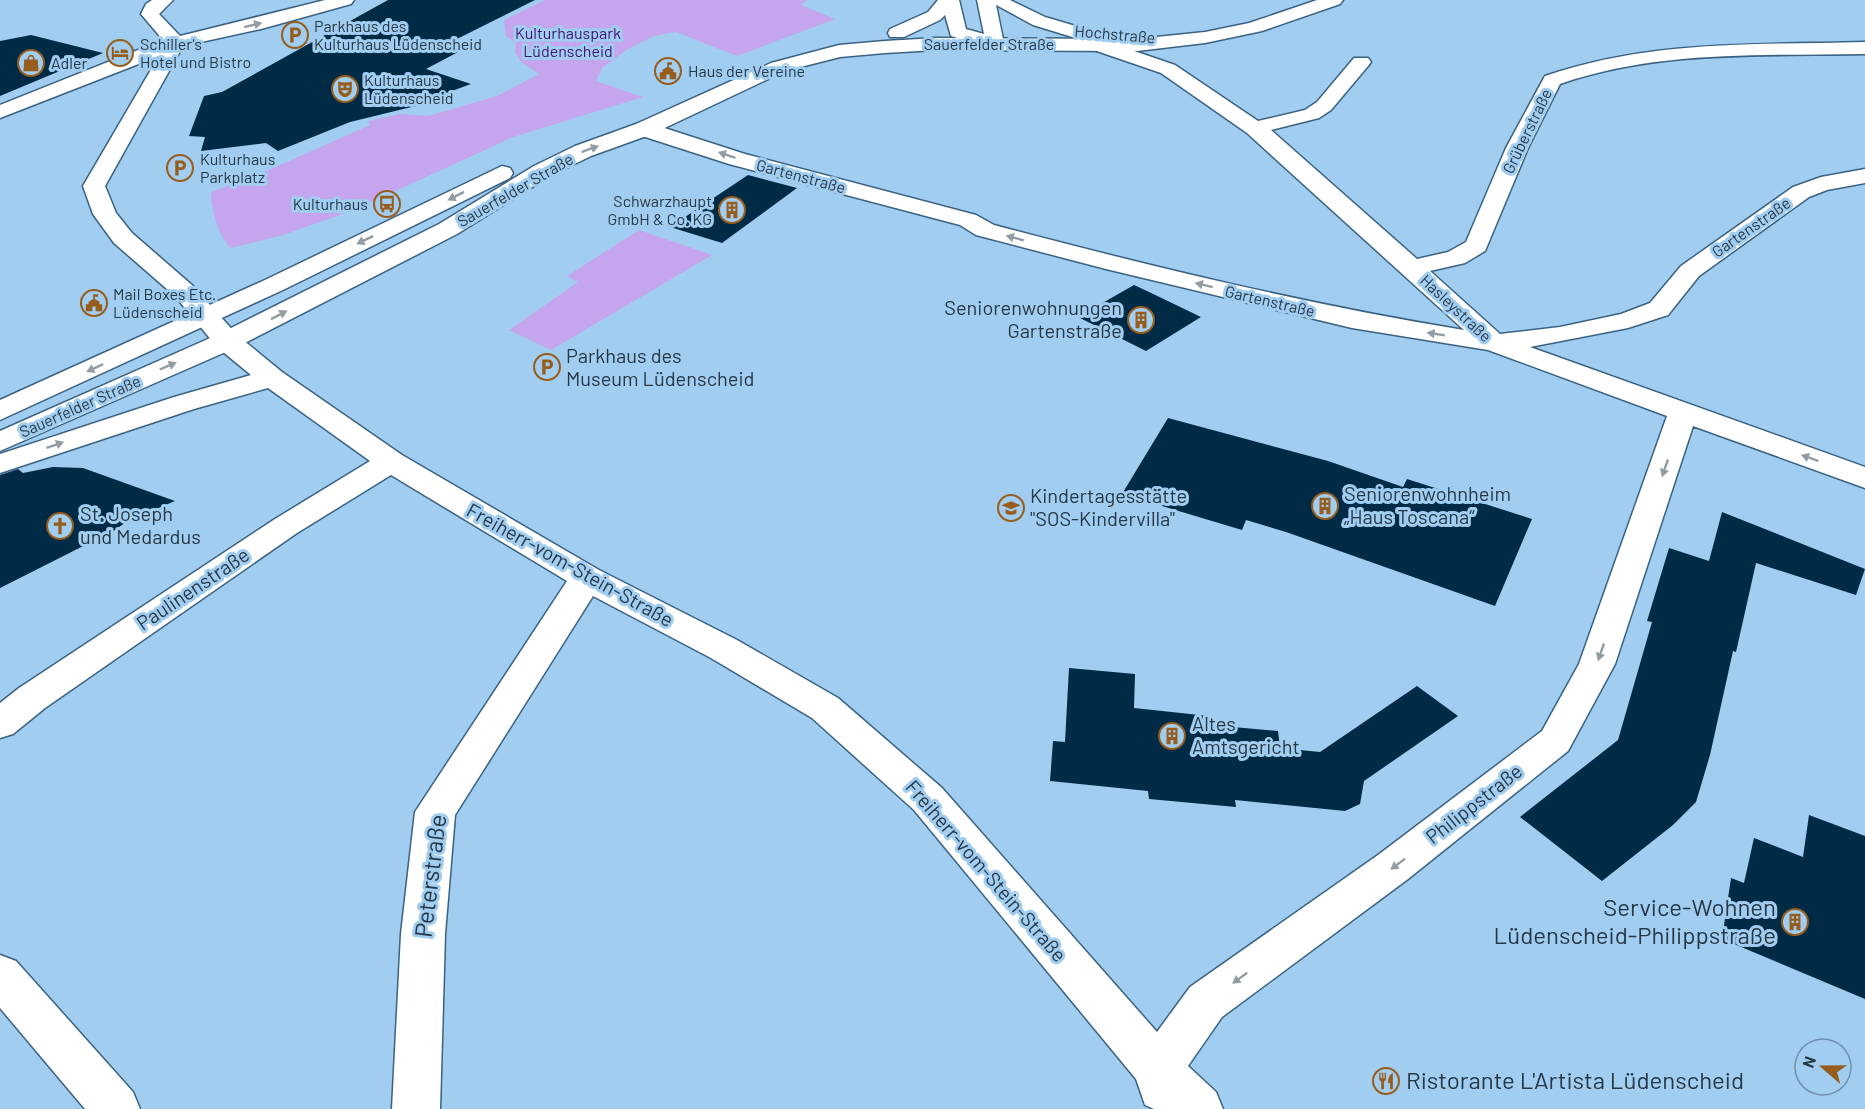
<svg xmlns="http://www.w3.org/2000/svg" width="1865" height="1109" font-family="Barlow,sans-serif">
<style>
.green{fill:#c5a5ee}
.building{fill:#002b47}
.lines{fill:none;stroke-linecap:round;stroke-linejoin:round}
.minor-casing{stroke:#3a6282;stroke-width:3}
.tertiary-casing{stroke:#3a6282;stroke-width:3}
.secondary-casing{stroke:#3a6282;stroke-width:3}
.minor{fill:#fff;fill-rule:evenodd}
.tertiary{fill:#fff;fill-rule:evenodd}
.secondary{fill:#fff;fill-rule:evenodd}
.oneway{fill:#929ca2}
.labels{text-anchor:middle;stroke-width:6;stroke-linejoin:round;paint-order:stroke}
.far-poi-label{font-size:16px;fill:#263846;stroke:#a1cdf1;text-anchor:start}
.far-park-label{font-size:16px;fill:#44136d;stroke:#a1cdf1}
.far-street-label{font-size:16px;fill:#263846;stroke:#a1cdf1}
.poi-label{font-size:20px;fill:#263846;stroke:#a1cdf1;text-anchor:start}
.street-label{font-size:20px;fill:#263846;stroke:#a1cdf1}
.near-street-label{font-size:24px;fill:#263846;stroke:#a1cdf1}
.near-poi-label{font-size:24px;fill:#263846;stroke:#a1cdf1;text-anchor:end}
</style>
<rect width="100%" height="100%" fill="#a1cdf1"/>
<path class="green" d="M545 0H807L801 5 835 19 737 56 676 32 654 36 628 49 602 68 596 81 643 97 513 137 354 210 283 235 231 248C217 234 212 211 211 192L269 170 370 125 368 121 400 114 428 116 497 96 539 74 521 62 515 52 516 43 506 36 504 20Z
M639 230 712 255 551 350 509 330 578 282 567 276Z"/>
<path class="building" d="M388 0H535L453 41 475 43 426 69 471 84 430 99 432 102 350 122 278 151 266 143 201 151 205 137 189 136 204 96 222 92Z
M31 35 103 53 0 96V41Z
M748 175 797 188 722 243 670 227Z
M1134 285 1147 291 1201 317 1146 351 1078 317Z
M1168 418 1328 461 1403 487 1407 479 1532 519 1495 606 1286 532 1246 520 1242 530 1122 494Z
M53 467 83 468 175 501 126 522 115 530 0 588V475L18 469 23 473Z
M1722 512 1865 569 1856 595 1756 563 1736 652 1733 651 1710 755 1696 802 1673 825 1602 881 1520 817 1618 740 1652 622 1647 621 1669 548 1709 561Z
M1069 668 1135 674 1134 708 1209 716 1222 726 1278 731 1280 748 1320 752 1417 686 1458 716 1364 781 1360 804 1345 811 1235 800 1236 807 1149 799 1148 791 1050 781 1053 741 1065 742Z
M1809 815 1865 836V999L1722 939 1731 878 1744 883 1754 838 1803 857Z"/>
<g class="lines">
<defs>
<path id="minor" d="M152 0H173L159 14 180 36 325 0H354L351 4 261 29 183 46 105 186 116 213 132 233 193 286 237 335 282 372 402 455 599 570 737 640 838 698 942 788 1157 1032 1190 987 1378 855 1542 731 1579 664 1667 416 1488 350 1352 328 1106 269 976 235 960 225 729 164 636 134 633 129 636 124H652L745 154 976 215 994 225C1149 266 1305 304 1464 330L1247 133 1161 73 1088 48 1086 44 1088 40H1102L1175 65 1258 121 1305 110 1317 102 1354 58H1368L1371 62 1368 66 1331 110 1319 118 1271 130 1417 259 1448 252 1466 242 1506 148 1545 76C1651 40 1754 45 1865 42V54C1762 56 1659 50 1560 84L1528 148 1485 251 1465 263 1430 271 1500 334 1560 327 1621 314 1650 303 1681 266 1793 187 1821 177 1865 169V183L1827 190 1809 197 1699 276 1668 315 1628 328 1530 347 1865 467V488L1693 426 1615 664 1568 751 1408 879 1222 1017 1188 1066 1216 1092 1223 1109H1154L1145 1105 1136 1079 914 810 812 718 711 658 593 596 455 815 445 934 440 1109H392L401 934 415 812 567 581 391 475 297 533 45 708 13 734 0 738V703L19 688 275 519 370 461 268 388 194 409 0 473V454L174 397 251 375 217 347 175 296 114 243 93 214 83 186 159 56 0 118V105L163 40 141 14 146 4Z
M987 0H1010L1045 17 1089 30 1091 34 1082 40 1033 25Z
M0 955 16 961 133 1092 140 1109H85L0 1008Z"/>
<path id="tertiary" d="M938 0H959L966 29 984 34 977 0H995L1004 44 1002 48 995 50 951 36 945 15 940 20 904 37H890L888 33 890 29 928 12Z"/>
<path id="secondary" d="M1317 0H1343L1340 4 1262 31 1205 43 1137 51 936 50 885 53 840 57 785 71 652 134 591 156 550 176 457 234 237 347 0 451V431L217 335 439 224 534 166 575 146 636 124 771 63 839 45 885 41 936 38 1137 39 1205 32 1249 23Z
M502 166 510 168 513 173 510 178 285 289 0 420V400L267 279Z"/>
</defs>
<use href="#minor" class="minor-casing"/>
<use href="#tertiary" class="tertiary-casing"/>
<use href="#secondary" class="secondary-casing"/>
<use href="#minor" class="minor"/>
<use href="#tertiary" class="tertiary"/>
<use href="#secondary" class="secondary"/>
</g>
<defs><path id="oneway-solid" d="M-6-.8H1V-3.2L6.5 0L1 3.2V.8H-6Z" transform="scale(1.5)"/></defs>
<g class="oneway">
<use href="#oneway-solid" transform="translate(253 25) rotate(-14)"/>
<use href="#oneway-solid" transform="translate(590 149) rotate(-20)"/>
<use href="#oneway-solid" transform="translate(727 155) rotate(-162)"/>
<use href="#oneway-solid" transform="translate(456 196) rotate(153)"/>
<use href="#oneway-solid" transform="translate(1015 238) rotate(-165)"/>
<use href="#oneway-solid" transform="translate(365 240) rotate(154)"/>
<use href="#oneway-solid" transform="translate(1204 285) rotate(-166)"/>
<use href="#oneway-solid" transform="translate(279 315) rotate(-27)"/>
<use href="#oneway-solid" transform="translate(1436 334) rotate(-171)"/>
<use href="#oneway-solid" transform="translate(168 366) rotate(-23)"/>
<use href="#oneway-solid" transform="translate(95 368) rotate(155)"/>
<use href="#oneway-solid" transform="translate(55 445) rotate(-19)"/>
<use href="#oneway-solid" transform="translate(1810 458) rotate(-160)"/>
<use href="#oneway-solid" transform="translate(1665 468) rotate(109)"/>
<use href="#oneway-solid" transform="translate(1601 652) rotate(109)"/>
<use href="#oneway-solid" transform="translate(1398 864) rotate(143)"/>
<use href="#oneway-solid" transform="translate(1240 978) rotate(144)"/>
</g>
<defs>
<symbol id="parking-ring" viewBox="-11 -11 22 22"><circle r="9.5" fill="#a1cdf1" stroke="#975d1c" stroke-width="1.5"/><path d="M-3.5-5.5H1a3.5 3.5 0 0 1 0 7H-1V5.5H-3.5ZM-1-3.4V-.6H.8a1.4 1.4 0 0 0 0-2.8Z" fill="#975d1c"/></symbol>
<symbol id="hotel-ring" viewBox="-11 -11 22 22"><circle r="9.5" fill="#a1cdf1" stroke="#975d1c" stroke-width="1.5"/><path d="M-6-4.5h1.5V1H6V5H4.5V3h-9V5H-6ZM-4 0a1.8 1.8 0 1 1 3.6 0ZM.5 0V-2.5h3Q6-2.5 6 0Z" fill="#975d1c"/></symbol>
<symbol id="shop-ring" viewBox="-11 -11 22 22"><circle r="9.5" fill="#a1cdf1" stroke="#975d1c" stroke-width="1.5"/><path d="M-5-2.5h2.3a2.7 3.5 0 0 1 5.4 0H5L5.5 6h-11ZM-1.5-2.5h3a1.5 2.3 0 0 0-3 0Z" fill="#975d1c"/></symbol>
<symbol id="civic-ring" viewBox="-11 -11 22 22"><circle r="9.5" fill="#a1cdf1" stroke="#975d1c" stroke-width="1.5"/><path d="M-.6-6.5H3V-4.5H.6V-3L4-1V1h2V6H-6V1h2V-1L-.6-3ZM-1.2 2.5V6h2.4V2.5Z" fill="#975d1c"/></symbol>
<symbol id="theatre-ring" viewBox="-11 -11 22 22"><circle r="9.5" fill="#a1cdf1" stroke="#975d1c" stroke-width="1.5"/><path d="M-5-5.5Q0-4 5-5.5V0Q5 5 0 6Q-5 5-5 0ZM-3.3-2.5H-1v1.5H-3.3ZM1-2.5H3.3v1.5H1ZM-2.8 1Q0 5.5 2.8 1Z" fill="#975d1c"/></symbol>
<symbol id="bus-ring" viewBox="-11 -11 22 22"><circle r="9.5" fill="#a1cdf1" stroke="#975d1c" stroke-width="1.5"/><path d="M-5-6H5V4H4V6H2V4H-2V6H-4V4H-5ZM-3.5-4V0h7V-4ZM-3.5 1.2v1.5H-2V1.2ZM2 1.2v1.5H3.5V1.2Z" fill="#975d1c"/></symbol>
<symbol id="building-ring" viewBox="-11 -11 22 22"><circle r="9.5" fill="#a1cdf1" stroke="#975d1c" stroke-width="1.5"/><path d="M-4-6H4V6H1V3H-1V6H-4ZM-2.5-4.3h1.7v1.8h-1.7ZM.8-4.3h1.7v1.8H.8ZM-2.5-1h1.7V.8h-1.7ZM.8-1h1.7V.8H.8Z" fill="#975d1c"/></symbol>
<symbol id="school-ring" viewBox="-11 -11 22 22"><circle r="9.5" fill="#a1cdf1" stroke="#975d1c" stroke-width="1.5"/><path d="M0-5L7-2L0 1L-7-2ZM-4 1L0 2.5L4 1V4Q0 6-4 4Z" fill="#975d1c"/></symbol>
<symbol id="church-ring" viewBox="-11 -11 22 22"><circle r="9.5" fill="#a1cdf1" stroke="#975d1c" stroke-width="1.5"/><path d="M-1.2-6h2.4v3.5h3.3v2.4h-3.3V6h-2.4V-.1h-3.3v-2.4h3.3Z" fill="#975d1c"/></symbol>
<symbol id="restaurant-ring" viewBox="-11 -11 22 22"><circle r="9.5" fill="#a1cdf1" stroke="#975d1c" stroke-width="1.5"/><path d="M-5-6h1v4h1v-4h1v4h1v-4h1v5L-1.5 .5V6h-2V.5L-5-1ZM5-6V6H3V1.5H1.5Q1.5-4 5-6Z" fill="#975d1c"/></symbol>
</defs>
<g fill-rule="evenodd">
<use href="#parking-ring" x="280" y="20" width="30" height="30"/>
<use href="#hotel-ring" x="105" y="38" width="30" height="30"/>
<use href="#shop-ring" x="16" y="48" width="30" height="30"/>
<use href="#civic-ring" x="653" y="56" width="30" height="30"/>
<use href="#theatre-ring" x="330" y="74" width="30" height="30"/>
<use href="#parking-ring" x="165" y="153" width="30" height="30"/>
<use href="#bus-ring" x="372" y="189" width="30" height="30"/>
<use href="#building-ring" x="717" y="195" width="30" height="30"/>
<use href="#civic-ring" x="79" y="288" width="30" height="30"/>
<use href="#building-ring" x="1126" y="305" width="30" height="30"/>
<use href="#parking-ring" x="532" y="352" width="30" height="30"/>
<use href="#building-ring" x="1310" y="491" width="30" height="30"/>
<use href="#school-ring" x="996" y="493" width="30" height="30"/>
<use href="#church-ring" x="45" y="511" width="30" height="30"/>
<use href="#building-ring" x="1157" y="721" width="30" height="30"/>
<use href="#building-ring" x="1780" y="907" width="30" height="30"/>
<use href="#restaurant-ring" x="1371" y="1066" width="30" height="30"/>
</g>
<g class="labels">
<g class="far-poi-label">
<text x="314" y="32">Parkhaus des<tspan x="314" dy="18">Kulturhaus Lüdenscheid</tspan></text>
<text x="140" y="50">Schiller's<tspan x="140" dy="18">Hotel und Bistro</tspan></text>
<text x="51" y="69">Adler</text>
<text x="688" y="77">Haus der Vereine</text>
<text x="364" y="86">Kulturhaus<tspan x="364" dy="18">Lüdenscheid</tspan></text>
<text x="200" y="165">Kulturhaus<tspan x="200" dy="18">Parkplatz</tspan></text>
<text x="712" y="207" text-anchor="end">Schwarzhaupt<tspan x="712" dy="18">GmbH &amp; Co. KG</tspan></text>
<text x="368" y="210" text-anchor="end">Kulturhaus</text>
<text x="113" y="300">Mail Boxes Etc.<tspan x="113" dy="18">Lüdenscheid</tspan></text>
</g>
<g class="far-park-label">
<text x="568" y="39">Kulturhauspark<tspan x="568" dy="18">Lüdenscheid</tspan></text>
</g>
<g class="far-street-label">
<text transform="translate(1115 34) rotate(5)" y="6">Hochstraße</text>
<text x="989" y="50">Sauerfelder Straße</text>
<text transform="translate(1527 131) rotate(-64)" y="6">Grüberstraße</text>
<text transform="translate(801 176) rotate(15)" y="6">Gartenstraße</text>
<text transform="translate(515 190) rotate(-30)" y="6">Sauerfelder Straße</text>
<text transform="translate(1751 227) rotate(-35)" y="6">Gartenstraße</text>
<text transform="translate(1270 301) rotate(13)" y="6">Gartenstraße</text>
<text transform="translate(1456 308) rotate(43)" y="6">Hasleystraße</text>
<text transform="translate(80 406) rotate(-24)" y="6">Sauerfelder Straße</text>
</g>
<g class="poi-label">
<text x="1122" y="315" text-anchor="end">Seniorenwohnungen<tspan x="1122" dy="23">Gartenstraße</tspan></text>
<text x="566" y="363">Parkhaus des<tspan x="566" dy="23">Museum Lüdenscheid</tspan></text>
<text x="1344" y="501">Seniorenwohnheim<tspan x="1344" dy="23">„Haus Toscana“</tspan></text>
<text x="1030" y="503">Kindertagesstätte<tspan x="1030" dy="23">"SOS-Kindervilla"</tspan></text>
<text x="80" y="521">St. Joseph<tspan x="80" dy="23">und Medardus</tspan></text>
<text x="1192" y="731">Altes<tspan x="1192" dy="23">Amtsgericht</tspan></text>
</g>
<g class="street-label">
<text transform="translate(570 565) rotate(29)" y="7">Freiherr-vom-Stein-Straße</text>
<text transform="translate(193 589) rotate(-34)" y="7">Paulinenstraße</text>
<text transform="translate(1474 804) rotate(-38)" y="7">Philippstraße</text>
<text transform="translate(986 871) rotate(49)" y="7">Freiherr-vom-Stein-Straße</text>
</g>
<g class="near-street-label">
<text transform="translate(431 876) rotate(-83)" y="8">Peterstraße</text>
</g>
<g class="near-poi-label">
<text x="1776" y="916">Service-Wohnen<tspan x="1776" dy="28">Lüdenscheid-Philippstraße</tspan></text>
<text x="1406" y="1089" text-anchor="start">Ristorante L'Artista Lüdenscheid</text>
</g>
</g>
<g transform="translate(1823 1067) rotate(290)"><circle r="28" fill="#a1cdf1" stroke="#7091ad" stroke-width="1.5"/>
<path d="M0-4.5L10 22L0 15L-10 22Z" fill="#975d1c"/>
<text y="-9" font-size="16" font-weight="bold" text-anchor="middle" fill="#263846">N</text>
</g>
</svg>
